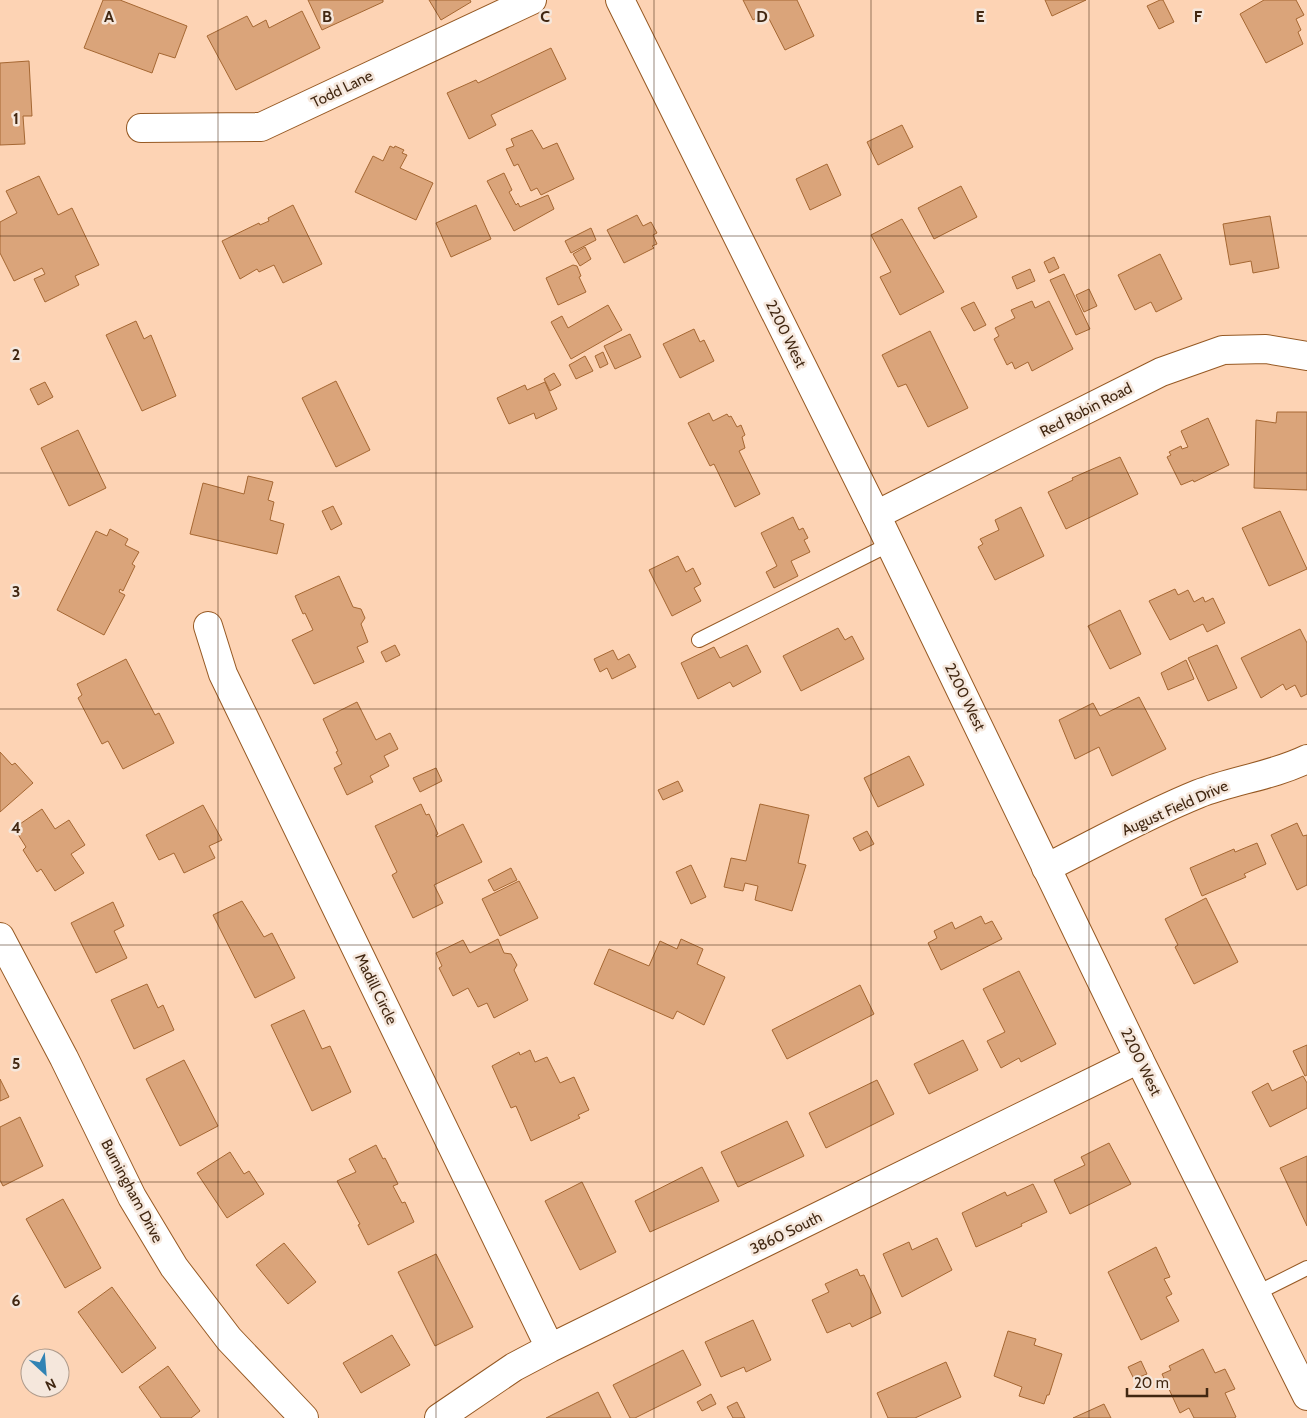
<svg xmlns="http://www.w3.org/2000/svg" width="1307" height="1418" font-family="Cabin,sans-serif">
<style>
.building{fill:#daa47a;stroke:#a56732}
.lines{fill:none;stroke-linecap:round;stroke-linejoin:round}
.lane-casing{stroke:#965923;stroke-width:16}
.street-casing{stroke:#965923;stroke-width:30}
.secondary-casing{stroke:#965923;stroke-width:30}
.lane{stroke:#fff;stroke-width:14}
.street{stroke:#fff;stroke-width:28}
.secondary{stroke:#fff;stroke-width:28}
.grid{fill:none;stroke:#412711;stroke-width:1;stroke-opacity:0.55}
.labels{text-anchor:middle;stroke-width:5;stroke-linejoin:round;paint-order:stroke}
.street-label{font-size:15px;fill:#412711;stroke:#f5e7dc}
.grid-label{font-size:16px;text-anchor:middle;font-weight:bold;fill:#412711;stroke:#f5e7dc;stroke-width:5;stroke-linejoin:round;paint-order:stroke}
</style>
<rect width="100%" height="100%" fill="#fdd3b4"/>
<path class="building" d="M103 0H120L187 26 175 58 159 53 152 73 84 48Z
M308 0H383V2L322 30Z
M429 0H470L471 2 441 20Z
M743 0H797L814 36 785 50 766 13 753 20Z
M1045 0H1086L1052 16Z
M1160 0H1163L1174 22 1159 29 1147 6Z
M1264 0H1296L1304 15 1296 19 1301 30 1298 32 1303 44 1266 63 1240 14Z
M302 11 320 48 236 90 207 36 247 16 253 27 266 20 269 28Z
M551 48 566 79 491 115 496 125 469 139 447 93 476 80 478 83Z
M29 61 32 116H23L25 144 0 145V63Z
M902 125 913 147 878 165 867 142Z
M532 130 543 149 557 143 574 179 541 195 537 188 531 191 518 164 514 166 506 149 514 146 511 139Z
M390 146 394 148 395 146 404 150 402 153 407 155 400 168 433 183 416 220 355 192 373 156 383 161Z
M827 164 841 195 810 210 796 179Z
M504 173 512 190 509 192 516 205 518 203 520 207 548 195 554 209 514 231 487 181Z
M39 176 58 215 72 208 99 265 75 276 79 285 45 302 34 279 45 274 42 268 14 281 0 253V222L17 213 6 191Z
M961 186 977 217 934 239 918 208Z
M293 205 322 264 283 283 274 265 259 272 257 269 240 279 222 241 259 223 260 225 269 221 268 218Z
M476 205 491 239 451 257 436 223Z
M637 215 643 226 651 222 657 233 653 235 657 244 652 246 654 248 624 263 607 230Z
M1270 216 1279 268 1253 273 1251 261 1230 265 1223 224Z
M902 219 944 292 900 315 880 277 891 272 871 235Z
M591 228 596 240 571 253 565 241Z
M585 247 591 259 580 266 573 254Z
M1160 254 1182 299 1156 312 1151 302 1135 310 1118 275Z
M1054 257 1059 268 1049 273 1044 262Z
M573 265 577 266 581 276 579 277 586 292 558 305 546 278Z
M1030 269 1035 281 1017 289 1012 277Z
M1064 274 1090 329 1076 335 1050 280Z
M1089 289 1097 306 1084 312 1076 295Z
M1032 301 1035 308 1049 301 1073 349 1032 371 1028 362 1015 369 1012 362 1007 365 994 339 999 336 995 328 1015 318 1011 310Z
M974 302 986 325 974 331 961 308Z
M608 305 622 330 571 359 551 322 562 316 568 328Z
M136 321 144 339 151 335 176 396 142 411 106 335Z
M694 329 700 342 704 340 714 361 680 378 663 344Z
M930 331 968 408 928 427 906 384 898 387 882 355Z
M630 334 641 357 615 369 604 346Z
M603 352 608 364 600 368 595 356Z
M585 356 593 371 576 379 569 365Z
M554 373 561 385 550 391 544 379Z
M336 381 370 450 336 467 302 398Z
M45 382 53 397 38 405 30 389Z
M545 382 557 409 536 419 534 413 509 424 497 398 525 385 527 390Z
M1277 412H1307V490L1254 488 1256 420 1276 423Z
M709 413 713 421 727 414 729 417 731 416 737 427 741 425 745 435 742 437 745 448 739 451 760 494 735 507 714 464 710 466 688 423Z
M1208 418 1229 465 1194 482 1193 480 1181 485 1167 457 1171 455 1169 452 1181 446 1182 449 1188 447 1181 431Z
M78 430 106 488 69 506 41 448Z
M1120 457 1138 494 1066 529 1048 492 1073 480 1072 478Z
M248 476 273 482 268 500 274 502 270 520 284 524 277 554 190 534 203 483 244 494Z
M333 506 342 524 331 530 322 511Z
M1021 507 1044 556 995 580 978 547 983 544 980 539 999 530 995 520Z
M1280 511 1307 569 1269 586 1242 528Z
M793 517 799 530 803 528 808 538 804 540 810 552 791 561 798 576 774 588 766 572 777 566 761 533Z
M110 529 128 539 125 545 139 552 132 564 135 566 123 591 120 589 119 592 125 595 104 635 57 610 96 531 107 536Z
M678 556 686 572 693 568 701 584 694 588 701 601 672 616 649 570Z
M339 576 353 607 361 609 365 618 361 624 368 642 357 647 364 662 314 684 292 640 313 630 305 613 303 614 295 596Z
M1175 589 1178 595 1188 590 1194 602 1203 597 1205 602 1213 598 1225 623 1207 632 1203 624 1170 640 1149 601Z
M1120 610 1141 654 1110 669 1088 626Z
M838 628 845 640 852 636 864 659 801 691 783 656Z
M1300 629 1307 643V694L1301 697 1295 685 1286 690 1283 684 1261 698 1241 658Z
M395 645 400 655 386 662 381 652Z
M747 645 761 672 733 687 730 682 698 699 681 663 714 647 720 658Z
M1217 645 1237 688 1208 701 1188 658Z
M613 650 618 660 629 654 636 667 612 679 607 668 600 672 594 659Z
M126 659 155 715 159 713 174 743 123 769 108 741 102 744 78 698 82 695 77 684Z
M1186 660 1194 679 1168 690 1161 673Z
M1139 697 1166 749 1112 776 1099 747 1075 759 1059 720 1093 703 1100 716Z
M357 702 376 740 390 733 398 749 384 756 389 766 370 776 373 782 347 795 334 768 342 764 336 752 338 751 323 719Z
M0 752 12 765 15 763 33 783 0 812Z
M909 756 924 785 878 807 864 778Z
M436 768 442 781 420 792 413 778Z
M678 781 683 791 663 800 658 790Z
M421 804 426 815 429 814 438 834 436 835 437 837 463 824 482 862 434 885 443 903 413 918 392 875 397 872 375 826Z
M760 804 809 815 798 863 806 865 792 911 755 900 758 886 745 883 743 891 724 887 731 858 746 861Z
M203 805 222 840 209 846 215 858 184 873 174 853 159 860 146 835Z
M42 809 55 829 69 820 85 845 71 854 84 873 55 891 41 869 37 872 23 850 26 847 14 828Z
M1297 823 1303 836 1307 835V885L1297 890 1271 835Z
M867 831 874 844 860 851 853 838Z
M1257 843 1266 864 1244 874 1246 877 1202 896 1190 868 1234 849 1235 852Z
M691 865 706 897 691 904 676 872Z
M511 868 517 880 494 891 488 880Z
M519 881 538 918 500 936 482 899Z
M1206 898 1238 962 1194 984 1175 947 1178 945 1165 919Z
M242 901 264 937 272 933 295 978 255 998 213 915Z
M113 902 124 926 114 931 127 958 96 973 71 923Z
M981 916 985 924 992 921 1002 939 941 970 928 943 937 938 934 931 952 922 955 929Z
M498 939 504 953 511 954 517 965 514 970 528 1000 494 1018 487 1003 478 1007 468 988 453 996 439 968 442 966 436 953 463 940 470 953Z
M681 939 703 949 697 964 725 977 704 1025 677 1011 673 1019 594 984 609 949 649 966 660 941 677 949Z
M1019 971 1056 1044 1021 1062 1019 1058 1001 1068 987 1041 1005 1032 983 989Z
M147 984 158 1008 163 1005 174 1030 134 1049 111 1000Z
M860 985 874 1014 787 1059 772 1030Z
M304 1010 322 1049 330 1046 351 1092 312 1111 271 1025Z
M963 1040 978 1070 929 1094 914 1064Z
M1307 1045V1075L1305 1076 1293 1051Z
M530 1050 535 1062 547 1057 560 1083 574 1077 589 1110 578 1115 580 1118 531 1141 516 1106 511 1108 492 1066 519 1052 520 1055Z
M184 1060 218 1126 180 1146 146 1079Z
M1303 1076 1307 1083V1108L1270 1127 1252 1092 1268 1083 1272 1091Z
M0 1079 9 1097 0 1101Z
M877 1080 894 1114 826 1148 809 1113Z
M20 1117 43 1166 3 1186 0 1180V1127Z
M787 1121 804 1156 738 1187 721 1152Z
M1109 1143 1131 1184 1070 1214 1054 1180 1085 1165 1081 1157Z
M376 1145 383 1159 385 1158 398 1184 393 1186 402 1203 405 1202 414 1222 368 1245 358 1225 360 1224 337 1181 356 1172 349 1159Z
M230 1152 244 1174 249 1171 264 1194 227 1218 197 1173Z
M1307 1156V1226L1280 1168Z
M702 1167 719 1201 650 1232 635 1201Z
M582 1182 616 1252 580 1270 545 1201Z
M1033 1184 1047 1212 1021 1224 1022 1226 976 1247 962 1213 1005 1192 1007 1196Z
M63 1199 101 1268 65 1288 26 1219Z
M937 1238 952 1270 902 1297 883 1254 909 1242 912 1250Z
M284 1243 316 1282 288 1304 256 1265Z
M1156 1247 1170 1277 1164 1279 1172 1294 1166 1297 1179 1321 1141 1340 1108 1272Z
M436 1254 473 1327 435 1346 398 1272Z
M857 1269 860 1276 864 1275 881 1313 852 1327 850 1323 827 1333 812 1300 829 1292 825 1284Z
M112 1287 156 1348 122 1373 78 1312Z
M753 1320 771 1360 746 1372 744 1367 721 1377 705 1342Z
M1008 1331 1036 1339 1034 1345 1062 1354 1049 1395H1047L1044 1404 1019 1396 1022 1387 994 1376Z
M392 1335 410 1365 361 1393 343 1363Z
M1203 1349 1215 1373 1225 1369 1235 1389 1225 1393 1236 1417 1234 1418H1194L1189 1408 1180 1413 1162 1374 1171 1370 1169 1366Z
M683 1350 701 1385 635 1418H630L613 1385Z
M1141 1361 1147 1374 1134 1379 1128 1367Z
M946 1362 961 1397 915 1418H888L877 1393Z
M168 1366 200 1411 191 1418H161L139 1387Z
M598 1392 611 1418H546Z
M711 1394 716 1404 702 1411 697 1402Z
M737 1402 745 1418H733L727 1407Z
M1104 1404 1111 1418H1073Z"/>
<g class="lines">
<defs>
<path id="lane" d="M699 640 890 544
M1257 1293 1307 1268"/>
<path id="street" d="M141 128 261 127 532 0
M876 515 1161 372 1223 350 1266 349 1307 356
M208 626 223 674 550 1348
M1046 868C1096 843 1146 815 1198 794 1234 780 1272 776 1307 759
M0 937 64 1058 132 1197 174 1267 229 1339 304 1418
M439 1418 514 1367 550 1348 1139 1059"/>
<path id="secondary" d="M620 0 876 515 1139 1059 1307 1396"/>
</defs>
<use href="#lane" class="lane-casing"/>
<use href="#street" class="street-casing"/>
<use href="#secondary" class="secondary-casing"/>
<use href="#lane" class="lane"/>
<use href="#street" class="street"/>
<use href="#secondary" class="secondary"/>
</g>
<path class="grid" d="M218 0V1418M436 0V1418M654 0V1418M871 0V1418M1089 0V1418M0 236H1307M0 473H1307M0 709H1307M0 945H1307M0 1182H1307"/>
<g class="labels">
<g class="street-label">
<text transform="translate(342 89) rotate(-26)" y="5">Todd Lane</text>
<text transform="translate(786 334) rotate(64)" y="5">2200 West</text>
<text transform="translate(1086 410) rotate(-27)" y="5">Red Robin Road</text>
<text transform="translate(965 697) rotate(64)" y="5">2200 West</text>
<text transform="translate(1175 808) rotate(-24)" y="5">August Field Drive</text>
<text transform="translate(376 989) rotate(64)" y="5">Madill Circle</text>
<text transform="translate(1141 1062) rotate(64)" y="5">2200 West</text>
<text transform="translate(132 1191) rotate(62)" y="5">Burningham Drive</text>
<text transform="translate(786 1233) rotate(-26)" y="5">3860 South</text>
</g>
</g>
<g class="grid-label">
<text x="109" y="22">A</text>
<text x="327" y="22">B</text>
<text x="545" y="22">C</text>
<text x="762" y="22">D</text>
<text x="980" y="22">E</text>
<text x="1198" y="22">F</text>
<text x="16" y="124">1</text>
<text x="16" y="360">2</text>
<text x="16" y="597">3</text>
<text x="16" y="833">4</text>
<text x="16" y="1069">5</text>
<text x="16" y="1306">6</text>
</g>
<g transform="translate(45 1373) rotate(154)"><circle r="24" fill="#f5e7dc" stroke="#ad9a8b"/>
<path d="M0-4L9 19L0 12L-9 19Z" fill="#3183b4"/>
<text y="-8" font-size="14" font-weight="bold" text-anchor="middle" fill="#412711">N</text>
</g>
<path d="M1127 1388v8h80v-8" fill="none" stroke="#412711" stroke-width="2.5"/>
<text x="1134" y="1388" font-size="15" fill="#412711" stroke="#f5e7dc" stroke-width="4" paint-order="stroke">20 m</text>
</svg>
